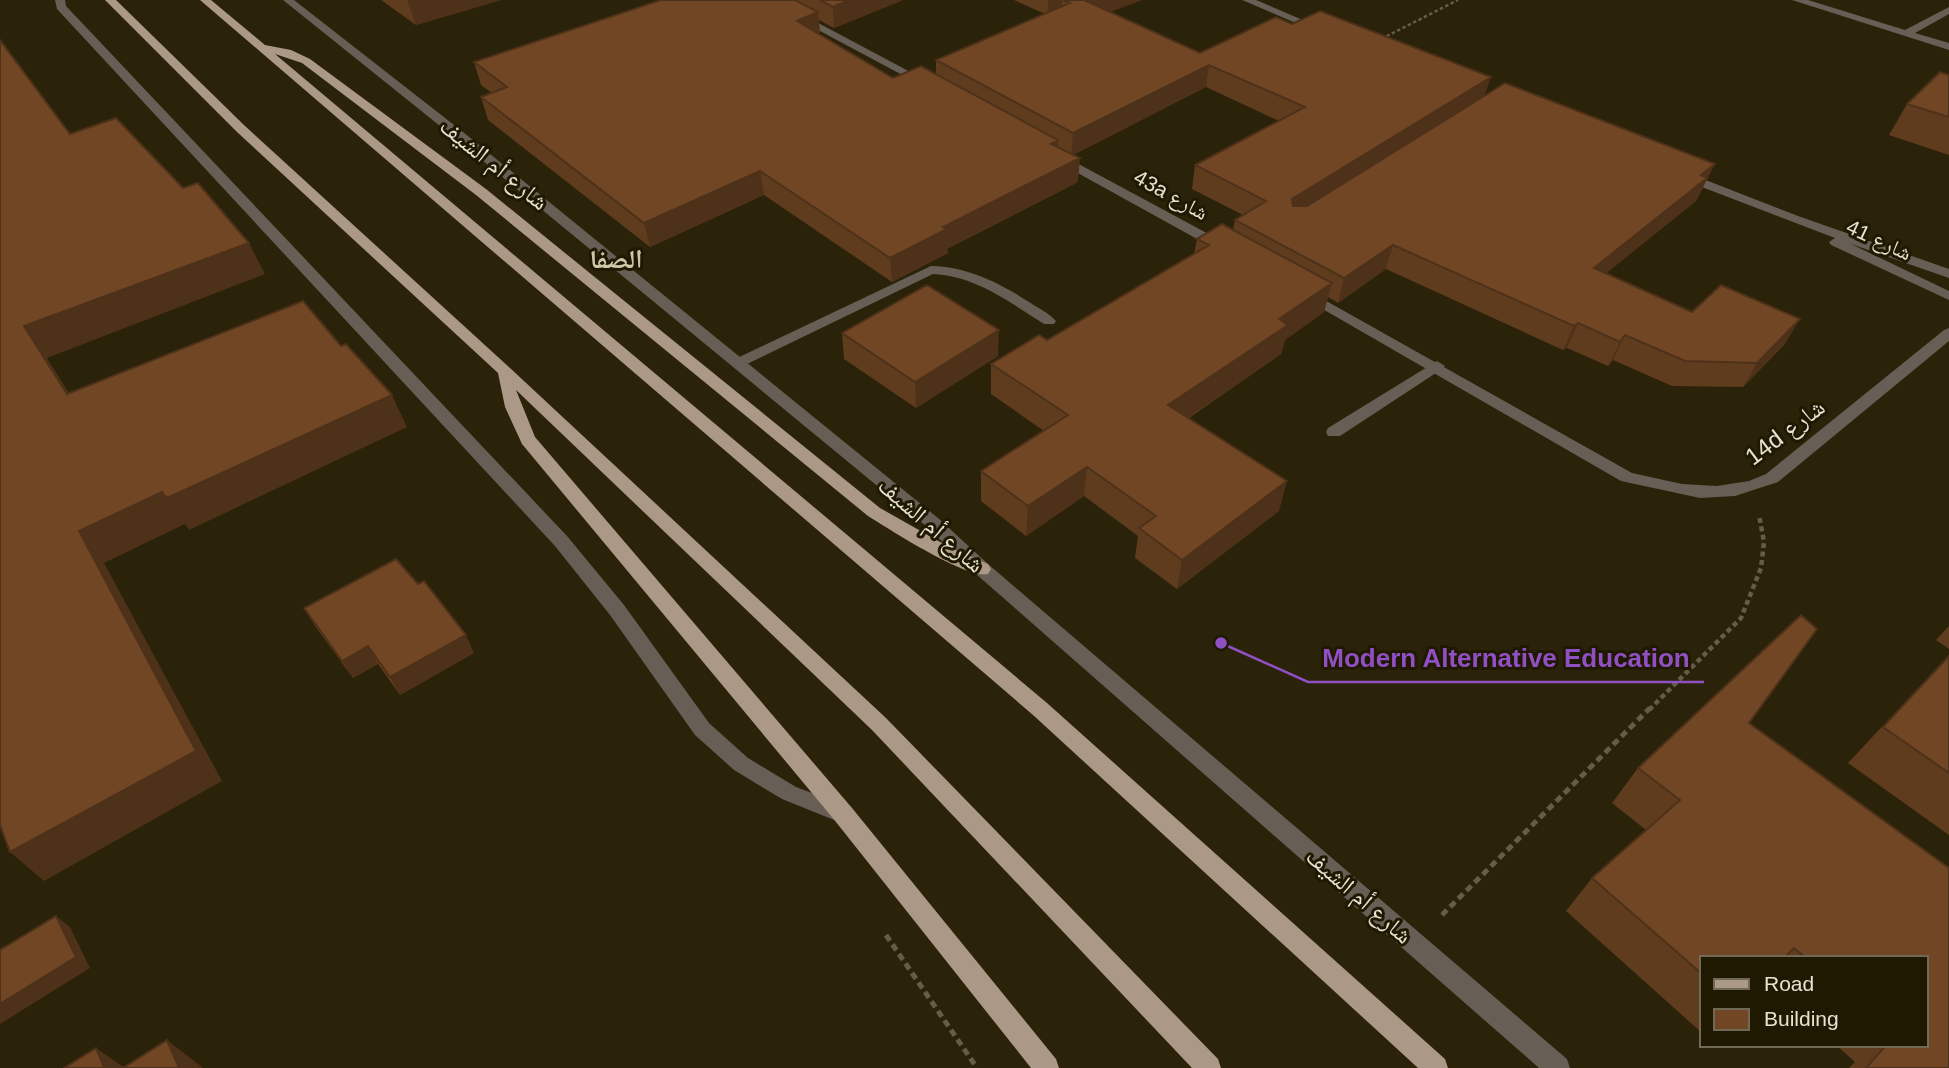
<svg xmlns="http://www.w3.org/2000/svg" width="1949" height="1068" font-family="Helvetica,'Noto Naskh Arabic',sans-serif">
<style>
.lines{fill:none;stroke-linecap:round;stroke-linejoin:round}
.path-far2{stroke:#645d47;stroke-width:2.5;stroke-dasharray:3.5 2.5;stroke-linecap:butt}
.path-far1{stroke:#645d47;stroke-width:4.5;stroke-dasharray:5 3.5;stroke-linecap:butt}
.path{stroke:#645d47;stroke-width:5;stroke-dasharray:7 4.5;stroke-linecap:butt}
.service{fill:#675e55;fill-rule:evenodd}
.minor{fill:#675e55;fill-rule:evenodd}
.primary{fill:#ab9886;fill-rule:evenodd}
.wall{fill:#603c1f}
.shaded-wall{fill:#4e3119}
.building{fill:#704624;stroke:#4e3119;stroke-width:2}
.labels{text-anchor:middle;stroke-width:6;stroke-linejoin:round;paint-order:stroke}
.far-street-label{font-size:21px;fill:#e6e1d2;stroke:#201902}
.street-label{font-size:24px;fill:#e6e1d2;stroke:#201902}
.far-district-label{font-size:26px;font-weight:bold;fill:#d0c6a9;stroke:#201902}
.leader{fill:none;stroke:#9050c3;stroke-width:2.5}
.callout-dot{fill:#9050c3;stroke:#201902;stroke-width:2.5}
.callout-label{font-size:26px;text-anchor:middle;font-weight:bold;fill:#9050c3;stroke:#201902;stroke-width:6;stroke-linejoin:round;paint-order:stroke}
</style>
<rect width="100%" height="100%" fill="#2a2209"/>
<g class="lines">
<path class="path-far2" d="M1381 39 1458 0"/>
<path class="path-far1" d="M1649 710 1741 618 1761 568 1764 542 1759 515"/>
<path class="path" d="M1442 915 1650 708
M886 935 977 1068"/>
<path class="service" d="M931 266C968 267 998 282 1029 302 1038 308 1049 313 1056 321L1054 324H1044C1009 302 976 276 933 274L743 366 738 368 730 363 733 360Z
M1437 361 1445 366 1442 369 1340 436H1328L1326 432 1328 428Z"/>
<path class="minor" d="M55 0H65L66 6 567 536 624 605 709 723 748 758 796 787 852 808 855 815 852 822 844 824 782 799 734 770 695 735 610 615 555 546 57 9Z
M283 0H294L463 132 938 518 988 564 1567 1059 1570 1068H1539L976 574 926 526 455 138Z
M762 0H775L931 83 921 85Z
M1242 0H1256L1326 30 1317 32Z
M1792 0H1808L1905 30 1949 7V14L1915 33 1949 43V50Z
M1060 154 1227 244 1229 247 1222 251 1217 250 1056 161V155Z
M1685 172 1798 216 1949 269V278L1851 244 1949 291V300L1831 245 1829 242 1835 238 1681 179 1679 176Z
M1305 289 1632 473 1682 484 1717 486 1749 481 1766 474 1944 330 1949 328V341L1778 482 1735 496 1700 498 1621 481 1300 296V290Z"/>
<path class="primary" d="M105 0H116L245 126 510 368 886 718 1218 1059 1221 1068H1192L872 730 516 390 535 437 852 808 1056 1059 1059 1068H1031L836 822 522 444 505 407 498 373 237 132Z
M200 0H211L265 45 291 50 310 59 486 189 880 508 949 547 988 564 991 569 988 574C968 580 889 529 868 516L476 195 302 63 275 54 1047 703 1445 1059 1448 1068H1418L1033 715Z"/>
</g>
<path class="wall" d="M381 0H501L416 25Z
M661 0H903L834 28 819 20 820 34 893 78 936 74V60L1045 14 1014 0H1142L1109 12 1200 53 1292 24 1485 95 1703 188 1696 201 1606 273 1692 312 1785 344 1743 387 1672 386 1613 360 1608 366 1567 348 1563 350 1386 269 1338 303 1328 297 1324 312 1285 340 1281 354 1189 418 1279 511 1177 589 1135 558 1138 536 1084 496 1026 536 981 501V471L1044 431 991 394V364L1047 340 1194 254 1197 239 1233 230 1235 220 1243 215 1192 189 1195 165 1279 121 1206 87 1073 155 1078 182 947 249 948 253 892 282 764 195 650 247 488 120 481 97 492 93 481 85 474 62Z
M1949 75V155L1889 135 1907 104Z
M842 333 998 356 916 408 844 359Z
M304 608 474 653 400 695 378 664 353 678 315 626Z
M1801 615 1817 629 1749 723 1949 868V1068H1849L1855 1062 1836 1045H1926V958H1702V1033L1566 911 1592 878 1646 830 1612 803 1638 768Z
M1949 626V649L1936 640Z
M1949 655V835L1848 763Z"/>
<path class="shaded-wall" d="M407 0H501L416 25Z
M849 0H903L834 28 833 7Z
M1048 0H1062V9L1048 15Z
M1083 0H1142L1082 22Z
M818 12 820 34 797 21Z
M1209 65 1206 87 1071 156 1073 133Z
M1491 77 1483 100 1287 223 1292 199Z
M1058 140 1057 164 1051 144Z
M1080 158 1078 182 947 249 948 253 892 282 890 258 943 227Z
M1715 164 1696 201 1583 292 1594 268Z
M760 171 764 195 650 247 644 223Z
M249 243 265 274 47 358 90 427 67 394 24 326Z
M1393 245 1386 269 1338 303 1344 278Z
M1332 283 1324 312 1285 340 1281 354 1164 434 1168 405 1279 319Z
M1800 319 1785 344 1743 387 1757 363Z
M1578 323 1567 348 1563 350 1574 326Z
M999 330 998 356 916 408 915 382Z
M1625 335 1613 360 1608 366 1620 342Z
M392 395 407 427 189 530 185 524 104 563 222 781 44 881 10 852 79 531 162 492Z
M1087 467 1084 496 1026 536 1028 506Z
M1287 481 1279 511 1177 589 1182 560Z
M466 635 474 653 400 695 390 677Z
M368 646 378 664 353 678 342 661Z
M56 916 70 927 90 968 0 1024V1004Z
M167 1040 202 1067 203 1068H179Z
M96 1048 125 1068H104Z"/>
<path class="building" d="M661 0H795L818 12 797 21 893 78 921 66 1058 140 1051 144 1080 158 943 227 947 229 890 258 760 171 644 223 481 97 507 87 474 62Z
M820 0H849L833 7Z
M1063 0H1084L1200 53 1276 17 1292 24 1320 11 1491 77 1292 199 1293 206H1307L1505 83 1715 164 1701 175 1707 178 1594 268 1692 312 1721 285 1800 319 1757 363 1685 361 1625 335 1620 342 1578 323 1574 326 1393 245 1344 278 1235 220 1266 201 1195 165 1305 107 1209 65 1073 133 936 60 1070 3Z
M0 40 70 134 116 118 183 188 198 183 249 243 24 326 67 394 303 301 341 346 346 344 392 395 167 498 162 492 79 531 196 751 10 852 0 825Z
M1940 72 1949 75V117L1907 104Z
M1222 224 1332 283 1279 319 1288 325 1168 405 1287 481 1182 560 1139 528 1156 516 1087 467 1028 506 981 471 1068 415 991 364 1039 335 1047 340 1209 245 1197 239Z
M927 285 999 330 915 382 842 333Z
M396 559 418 584 424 581 466 635 390 677 368 646 342 661 304 608Z
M1801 615 1817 629 1749 723 1949 868V1068H1866L1886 1045H1926V958H1806L1794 948 1784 958H1702V974L1592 878 1680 800 1638 768Z
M1949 656V773L1883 727Z
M56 916 76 957 0 1004V950Z
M167 1040 179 1068H123Z
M96 1048 104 1068H64Z"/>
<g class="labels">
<g class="far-street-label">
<text transform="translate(1171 195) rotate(29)" y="7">43a شارع</text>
<text transform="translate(1879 240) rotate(25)" y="7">شارع 41</text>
</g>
<g class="street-label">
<text transform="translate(494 164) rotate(39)" y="8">شارع أم الشيف</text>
<text transform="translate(1785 432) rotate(-37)" y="8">14d شارع</text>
<text transform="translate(931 525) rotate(41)" y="8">شارع أم الشيف</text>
<text transform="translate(1359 896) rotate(41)" y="8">شارع أم الشيف</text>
</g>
<g class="far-district-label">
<text x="616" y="268">الصفا</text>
</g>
</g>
<path class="leader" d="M1221 643L1308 682H1704"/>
<circle class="callout-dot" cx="1221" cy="643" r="7"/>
<g class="callout-label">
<text x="1506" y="667">Modern Alternative Education</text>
</g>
<rect x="1700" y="956" width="228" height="91" fill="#201902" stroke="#6f6955" stroke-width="2"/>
<rect x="1714" y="979" width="35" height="10" fill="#ab9886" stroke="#6f6955" stroke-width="2"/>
<text x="1764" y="991" font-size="21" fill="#e6e1d2">Road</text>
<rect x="1714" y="1009" width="35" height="21" fill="#704624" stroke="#6f6955" stroke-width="2"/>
<text x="1764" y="1026" font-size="21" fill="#e6e1d2">Building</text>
</svg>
